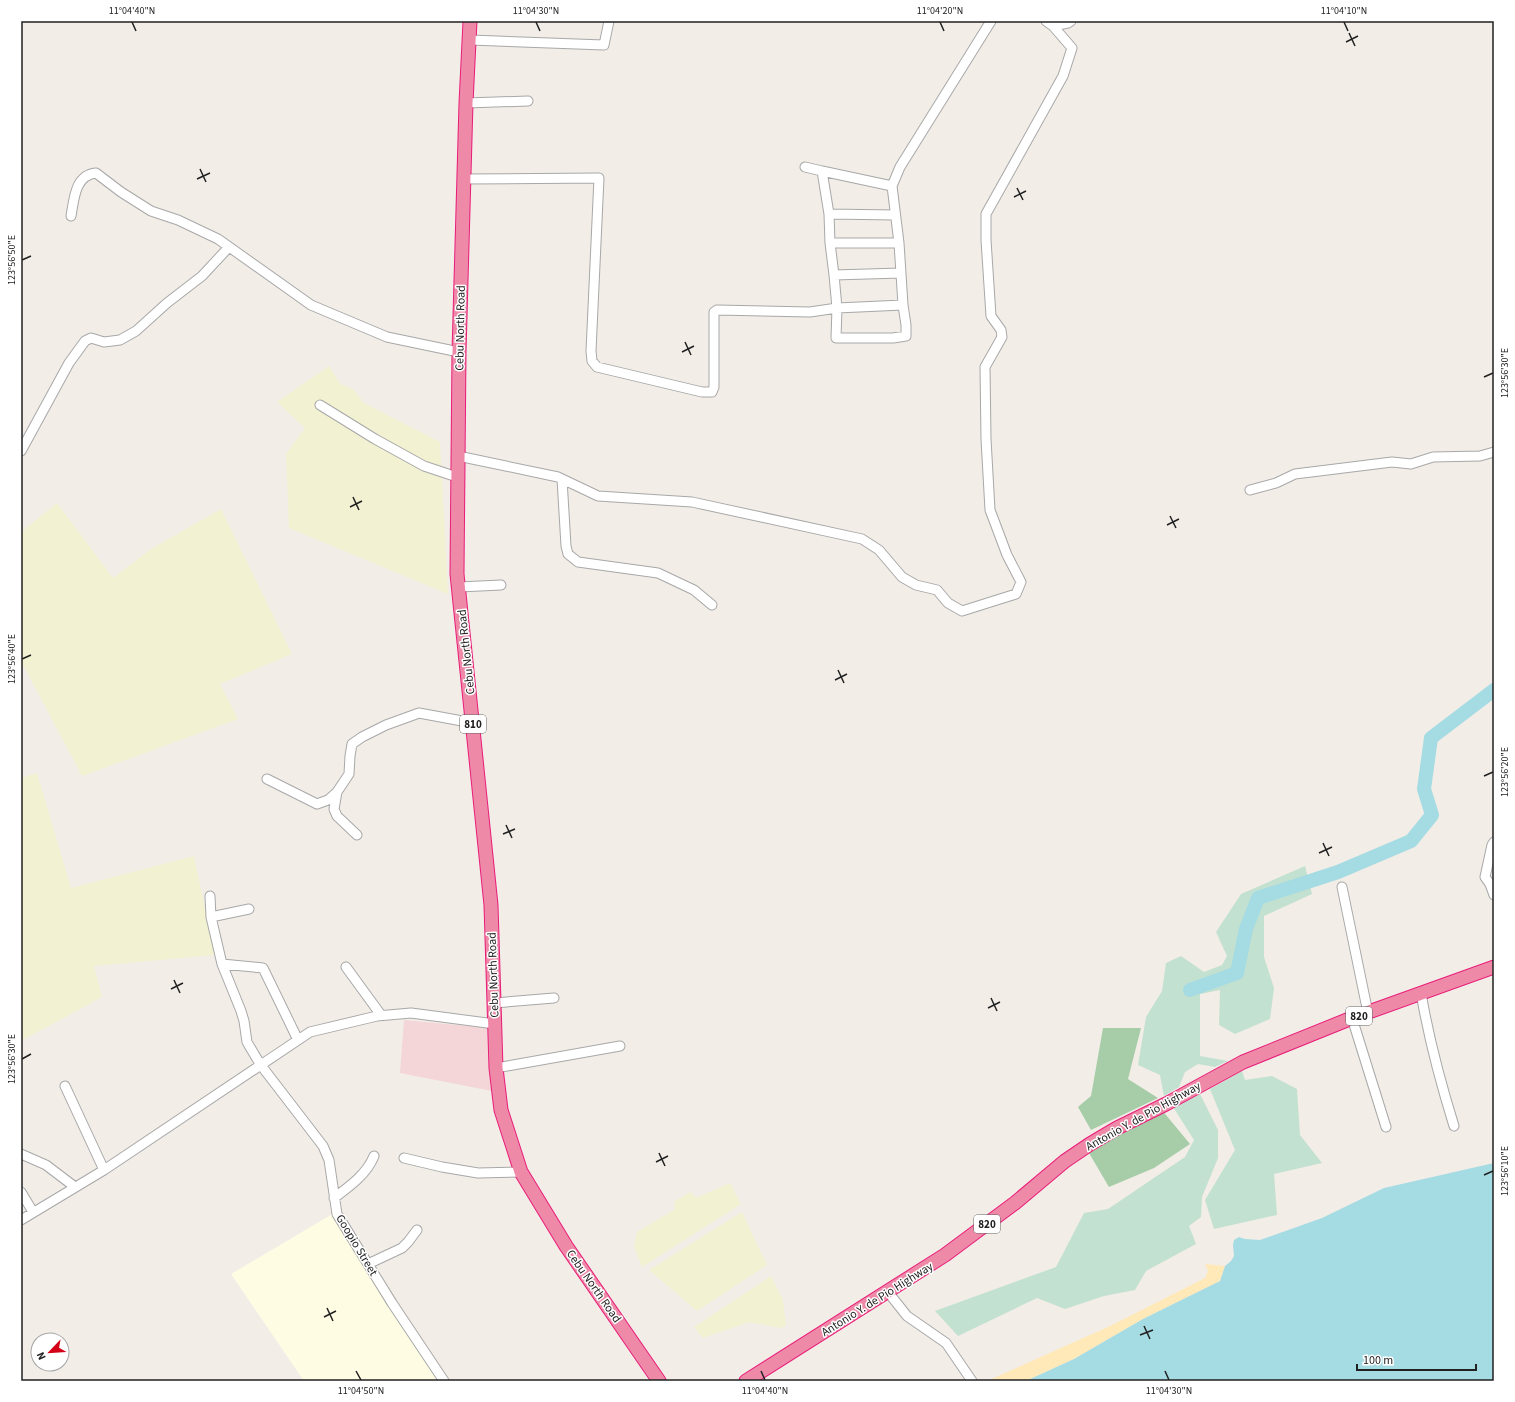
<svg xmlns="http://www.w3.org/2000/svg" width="1515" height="1402" font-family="'Source Sans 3',sans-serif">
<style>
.commercial{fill:#f4d6d8}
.education{fill:#fffce4}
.farmland{fill:#f2f1d2}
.wetland{fill:#c3e1d0}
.sand{fill:#ffe9b9}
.cemetery{fill:#a7cda8}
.water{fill:#a5dbe3}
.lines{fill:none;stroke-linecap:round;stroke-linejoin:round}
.river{stroke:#a5dbe3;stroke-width:14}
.minor-casing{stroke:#a8a8a8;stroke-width:11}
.highway-casing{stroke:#e91c79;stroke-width:15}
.minor{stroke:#fff;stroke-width:9}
.highway{stroke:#ee8aa8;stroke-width:13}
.ticks{fill:none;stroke:#212121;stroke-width:1.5}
.labels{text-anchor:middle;stroke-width:3;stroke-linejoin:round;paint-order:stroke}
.shield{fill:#fff;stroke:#646464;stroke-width:1}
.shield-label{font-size:11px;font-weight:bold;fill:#212121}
.street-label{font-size:12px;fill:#212121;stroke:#fff}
.neatline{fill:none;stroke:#212121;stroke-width:1.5}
.ticks-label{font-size:10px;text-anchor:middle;fill:#212121}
</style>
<rect width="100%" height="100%" fill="#f2ede7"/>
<path class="commercial" d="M404 1020 489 1028 492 1091 400 1073Z"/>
<path class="education" d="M334 1213 441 1381H304L231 1274Z"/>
<path class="farmland" d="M329 366 340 384 353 389 364 403 440 442 448 594 289 528 286 454 305 428 277 402Z
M57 503 113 578 151 549 221 509 292 654 220 684 238 719 82 776 21 661V532Z
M37 773 71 888 194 856 215 955 94 966 102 997 21 1041V778Z
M730 1183 741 1204 642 1267 634 1247 637 1232 674 1210 675 1201 690 1192 696 1198Z
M742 1212 767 1265 697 1311 649 1270Z
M771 1276 783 1300 786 1326 781 1328 749 1322 703 1338 694 1327Z"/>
<path class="wetland" d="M1305 866 1312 894 1264 916V957L1274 988 1270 1019 1235 1034 1219 1025 1220 990 1200 994V1056L1228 1061 1215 1067 1198 1064 1185 1072 1179 1087 1164 1096 1160 1075 1138 1065 1146 1017 1162 991 1166 963 1181 956 1204 972 1222 965 1227 956 1216 932 1241 894Z
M1242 1071 1245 1080 1272 1076 1297 1089 1300 1135 1322 1163 1274 1174 1277 1215 1214 1229 1205 1200 1235 1150 1210 1089Z
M1200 1094 1218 1130V1158L1202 1197 1201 1217 1189 1226 1196 1244 1146 1271 1135 1290 1104 1296 1065 1309 1037 1298 958 1336 935 1311 1056 1267 1084 1213 1108 1209 1185 1157 1194 1140 1173 1107Z"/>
<path class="sand" d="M1205 1264 1225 1266 1220 1281 1143 1319 1074 1359 1026 1381H987L1108 1327 1205 1278 1208 1271Z"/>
<path class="cemetery" d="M1103 1028H1141L1128 1079 1158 1098 1091 1130 1078 1107 1091 1096Z
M1161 1109 1190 1144 1154 1168 1109 1187 1089 1153 1123 1130Z"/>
<path class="water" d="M1494 1163V1381H1026L1074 1359 1143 1319 1220 1281 1225 1266 1231 1261 1234 1256 1233 1245 1234 1240 1239 1237 1245 1239 1260 1240 1322 1218 1384 1188Z"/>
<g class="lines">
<path class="river" d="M1190 990 1237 973 1246 929 1258 898 1338 872 1411 841 1432 815 1424 789 1431 738 1494 690"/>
<defs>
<path id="minor" d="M1046 21 1053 26 1068 23 1071 21
M470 40 604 45 609 21
M466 103 528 101
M805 167 822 171 829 214 830 243 834 275 837 308 836 338H893L906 336V325L903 305
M822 171 892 186
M464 179 599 178 591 351 592 361 597 367 702 392H712L714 387V312L717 310 810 312 837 308 903 305 899 243 892 186 900 167 991 21
M829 214 895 215
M71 216C74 199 75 175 96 173L121 192 151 211 178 220 218 239 311 305 387 337 459 352
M830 243H899
M834 275 901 273
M320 405 375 439 424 466 457 477
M21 451 69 363 85 341 91 338 104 342 120 340 136 331 167 303 202 276 229 247
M458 456 558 477 598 496 692 502 862 539 879 550 902 577 916 585 937 590 948 603 962 611 1016 594 1021 582 1007 555 990 510 986 439 985 367 1002 337 1001 330 991 316 986 240V214L1063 76 1072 48 1053 26
M562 479 566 546 568 554 578 562 658 573 694 590 712 605
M1250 490 1276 483 1295 474 1392 462 1411 464 1433 457 1480 456 1494 452
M459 587 501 585
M267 779 317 804 328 800 337 792 349 774 350 756 352 744 362 737 386 725 419 713 473 723
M337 792 334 809 337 816 357 835
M1494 842 1492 845 1485 877 1490 884 1494 895
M1342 887 1368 1013
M210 896 211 917 222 964 241 1011 244 1021 247 1042 260 1064 323 1146 329 1160 337 1214 392 1303 444 1381
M211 917 249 909
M222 964 263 968 298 1040
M346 967 381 1015
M1421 993C1429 1040 1440 1081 1454 1126
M494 1003 554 998
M1352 1018 1386 1127
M496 1068 620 1046
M65 1086 104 1170
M21 1154 46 1165 75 1187
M404 1158 442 1167 478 1173 521 1172
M21 1192 33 1212
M334 1198C349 1187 367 1174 374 1156
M21 1220 104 1170 310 1032 377 1016 411 1013 495 1024
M368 1264 402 1248 408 1242 417 1230
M888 1292 907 1316 946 1343 972 1381"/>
<path id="highway" d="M470 21 466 103 459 352 457 574 491 905 496 1068 501 1110 521 1172 566 1246 659 1381
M746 1381 945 1255 1015 1203 1065 1161 1090 1144 1117 1128 1166 1104 1243 1062 1352 1018 1494 967"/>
</defs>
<use href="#minor" class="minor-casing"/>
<use href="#highway" class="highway-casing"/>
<use href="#minor" class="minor"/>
<use href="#highway" class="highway"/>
</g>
<path class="ticks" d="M132 22 136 31M536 22 540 31M940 22 944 31M1344 22 1348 31M1349 33 1355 46M1346 42 1358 36M200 169 206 182M197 179 210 173M1017 188 1023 200M1014 197 1026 191M22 260 31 256M685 342 691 355M682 352 694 346M1484 377 1493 373M353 497 359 510M350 507 362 501M1170 516 1176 528M1167 525 1179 519M22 659 31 655M838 670 844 683M835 680 847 674M1484 776 1493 772M506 825 512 838M503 834 515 829M1323 843 1329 856M1319 853 1332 847M174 980 180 993M171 989 183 983M991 998 997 1011M988 1008 1000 1002M22 1059 31 1054M659 1153 665 1166M656 1162 668 1156M1484 1175 1493 1171M327 1308 333 1321M324 1317 336 1311M1144 1326 1150 1339M1140 1335 1153 1330M356 1371 361 1380M761 1371 765 1380M1165 1371 1169 1380"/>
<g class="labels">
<g class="shield">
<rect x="460" y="715" width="26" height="18" rx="3"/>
<rect x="1346" y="1007" width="26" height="18" rx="3"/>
<rect x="974" y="1215" width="26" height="18" rx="3"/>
</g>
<g class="shield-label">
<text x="473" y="728">810</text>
<text x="1359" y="1020">820</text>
<text x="987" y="1228">820</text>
</g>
<g class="street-label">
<text transform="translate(460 328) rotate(-89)" y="4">Cebu North Road</text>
<text transform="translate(466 652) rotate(-96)" y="4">Cebu North Road</text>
<text transform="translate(493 975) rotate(-92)" y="4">Cebu North Road</text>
<text transform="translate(1143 1116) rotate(-29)" y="4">Antonio Y. de Pio Highway</text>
<text transform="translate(357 1245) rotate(59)" y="4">Goopio Street</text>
<text transform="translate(594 1286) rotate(55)" y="4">Cebu North Road</text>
<text transform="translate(877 1299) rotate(-32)" y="4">Antonio Y. de Pio Highway</text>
</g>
</g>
<rect width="1515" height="1402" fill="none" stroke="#ffffff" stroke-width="44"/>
<g transform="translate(50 1352) rotate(245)"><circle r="19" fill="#ffffff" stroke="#a6a6a6"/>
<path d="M0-3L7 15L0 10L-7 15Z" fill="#d30017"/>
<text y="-6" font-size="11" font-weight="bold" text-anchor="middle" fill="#212121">N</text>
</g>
<path d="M1357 1364v6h119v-6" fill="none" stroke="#212121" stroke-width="2"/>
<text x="1363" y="1364" font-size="12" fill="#212121" stroke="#ffffff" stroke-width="3" paint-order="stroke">100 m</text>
<rect x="22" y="22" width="1471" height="1358" class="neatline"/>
<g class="ticks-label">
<text x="132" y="14">11°04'40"N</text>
<text x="536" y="14">11°04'30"N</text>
<text x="940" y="14">11°04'20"N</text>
<text x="1344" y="14">11°04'10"N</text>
<text transform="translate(11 260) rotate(-90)" y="4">123°56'50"E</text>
<text transform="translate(1504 373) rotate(-90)" y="4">123°56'30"E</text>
<text transform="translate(11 659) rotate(-90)" y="4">123°56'40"E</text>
<text transform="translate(1504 772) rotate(-90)" y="4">123°56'20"E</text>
<text transform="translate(11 1059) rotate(-90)" y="4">123°56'30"E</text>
<text transform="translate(1504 1171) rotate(-90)" y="4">123°56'10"E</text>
<text x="361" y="1394">11°04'50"N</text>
<text x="765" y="1394">11°04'40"N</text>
<text x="1169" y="1394">11°04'30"N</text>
</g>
</svg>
